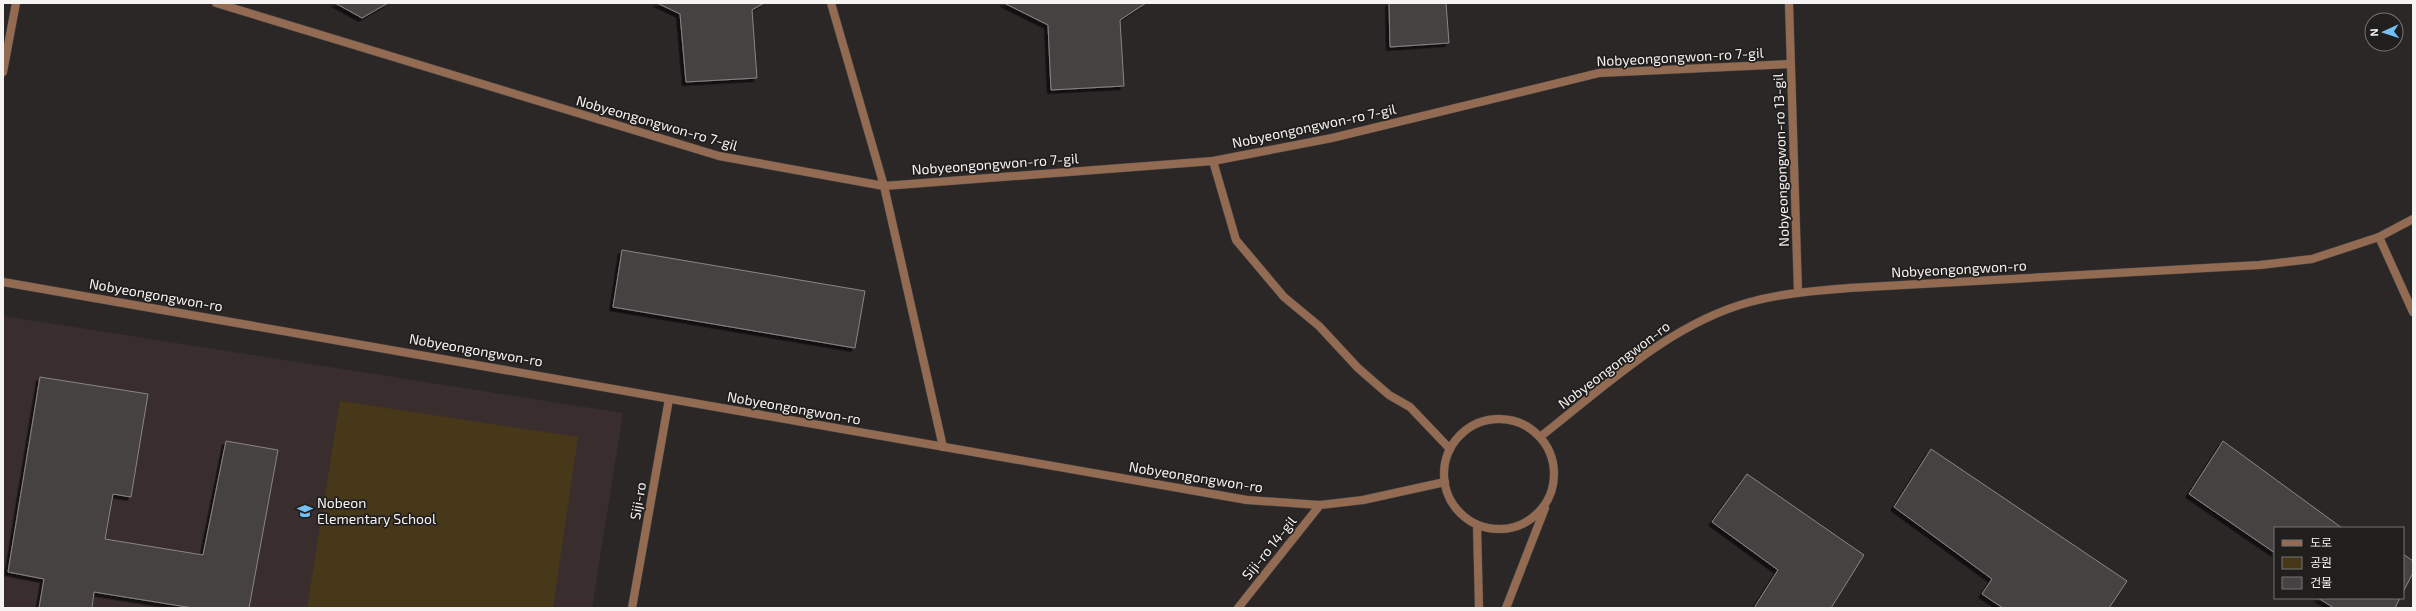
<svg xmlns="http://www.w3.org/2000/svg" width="2416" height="611" font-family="'Exo 2','Noto Sans KR',sans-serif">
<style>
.built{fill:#392e2d}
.green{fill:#473819}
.building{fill:#464243;stroke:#898587;filter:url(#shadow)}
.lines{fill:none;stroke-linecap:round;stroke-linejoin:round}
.minor-casing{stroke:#474444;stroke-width:9}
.tertiary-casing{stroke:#474444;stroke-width:9}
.minor{stroke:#936b52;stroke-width:8}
.tertiary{stroke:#936b52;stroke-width:8}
.labels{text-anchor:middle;stroke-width:3.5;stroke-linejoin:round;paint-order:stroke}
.street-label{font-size:14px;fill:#f6f3f3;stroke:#211e1e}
.poi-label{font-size:14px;fill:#f6f3f3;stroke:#211e1e;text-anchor:start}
</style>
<defs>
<filter id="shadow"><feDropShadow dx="-3.5" dy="3.5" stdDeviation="0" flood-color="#0009"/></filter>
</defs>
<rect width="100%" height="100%" fill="#2b2727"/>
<path class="built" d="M3 316 623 413 592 608H3Z"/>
<path class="green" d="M340 401 578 437 553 608H307Z"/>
<path class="building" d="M335 3H388L362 18Z
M657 3H764L752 10 757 78 686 82 680 14Z
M1004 3H1146L1120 20 1124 86 1051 90 1048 25Z
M1389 3H1446L1449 43 1390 47Z
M622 250 865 291 855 348 613 307Z
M40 377 148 394 131 497 113 494 105 539 203 555 226 441 278 450 249 608H193L94 592 92 608H39L44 579 8 572Z
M2223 441 2342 528H2275V553L2189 494Z
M1931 449 2127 581 2109 608H2003L1982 594 1992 579 1894 507Z
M1747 474 1864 555 1831 608H1754L1778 570 1712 522Z
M2403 554 2413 561V573L2403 592Z
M2318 598H2400L2395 608H2334Z"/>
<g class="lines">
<defs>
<path id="minor" d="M216 3 719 156 884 186 1213 161 1332 138 1599 73 1791 64
M831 3 884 186 943 447
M1789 3 1798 292
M3 72 16 3
M1213 161 1236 240 1284 297 1319 326 1358 368 1389 395 1410 407 1450 449
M2379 237 2413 312
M3 282 1247 500 1320 505 1363 500 1445 482
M632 608 669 399
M1238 608 1320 505"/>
<path id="tertiary" d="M1444 474a55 55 0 1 1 110 0a55 55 0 1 1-110 0Z
M1540 437C1604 387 1671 323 1750 302 1783 293 1816 291 1849 288L2260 265 2312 259 2379 237 2413 219
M1477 525 1479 608
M1506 608 1545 508"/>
</defs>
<use href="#minor" class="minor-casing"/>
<use href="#tertiary" class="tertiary-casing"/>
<use href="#minor" class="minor"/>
<use href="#tertiary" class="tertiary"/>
</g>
<defs>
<symbol id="school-bare" viewBox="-9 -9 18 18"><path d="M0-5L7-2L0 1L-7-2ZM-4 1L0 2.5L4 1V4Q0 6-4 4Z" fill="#74c0f6" stroke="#211e1e" stroke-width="2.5" paint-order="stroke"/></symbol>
</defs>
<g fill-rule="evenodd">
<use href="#school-bare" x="294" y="500" width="22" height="22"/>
</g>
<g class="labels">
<g class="street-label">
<text transform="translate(1680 57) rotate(-3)" y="5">Nobyeongongwon-ro 7-gil</text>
<text transform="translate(657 123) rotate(16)" y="5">Nobyeongongwon-ro 7-gil</text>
<text transform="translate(1314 126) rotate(-12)" y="5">Nobyeongongwon-ro 7-gil</text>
<text transform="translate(1781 160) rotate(-92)" y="5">Nobyeongongwon-ro 13-gil</text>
<text transform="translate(995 164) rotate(-4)" y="5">Nobyeongongwon-ro 7-gil</text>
<text transform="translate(1959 269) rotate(-3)" y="5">Nobyeongongwon-ro</text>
<text transform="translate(156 295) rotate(10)" y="5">Nobyeongongwon-ro</text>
<text transform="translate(476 350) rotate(10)" y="5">Nobyeongongwon-ro</text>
<text transform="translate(1614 365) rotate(-37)" y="5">Nobyeongongwon-ro</text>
<text transform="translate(794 408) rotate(10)" y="5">Nobyeongongwon-ro</text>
<text transform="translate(1196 477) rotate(9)" y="5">Nobyeongongwon-ro</text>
<text transform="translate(638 501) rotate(-80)" y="5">Siji-ro</text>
<text transform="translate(1269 548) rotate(-51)" y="5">Siji-ro 14-gil</text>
</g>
<g class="poi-label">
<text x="317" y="508">Nobeon<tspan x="317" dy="16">Elementary School</tspan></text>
</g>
</g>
<rect width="2416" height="611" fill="none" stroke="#f6f3f3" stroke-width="8"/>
<rect x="2274" y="527" width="130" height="72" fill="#211e1e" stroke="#767373"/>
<rect x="2282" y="540" width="20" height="6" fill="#936b52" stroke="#767373"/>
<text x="2310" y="547" font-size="12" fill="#f6f3f3">도로</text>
<rect x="2282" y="557" width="20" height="12" fill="#473819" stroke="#767373"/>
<text x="2310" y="567" font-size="12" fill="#f6f3f3">공원</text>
<rect x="2282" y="577" width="20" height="12" fill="#464243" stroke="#767373"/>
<text x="2310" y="587" font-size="12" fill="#f6f3f3">건물</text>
<g transform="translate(2384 32) rotate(267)"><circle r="19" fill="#211e1e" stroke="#767373"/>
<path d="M0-3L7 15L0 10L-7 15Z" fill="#74c0f6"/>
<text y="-6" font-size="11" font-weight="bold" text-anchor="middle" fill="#f6f3f3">N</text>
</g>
</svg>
